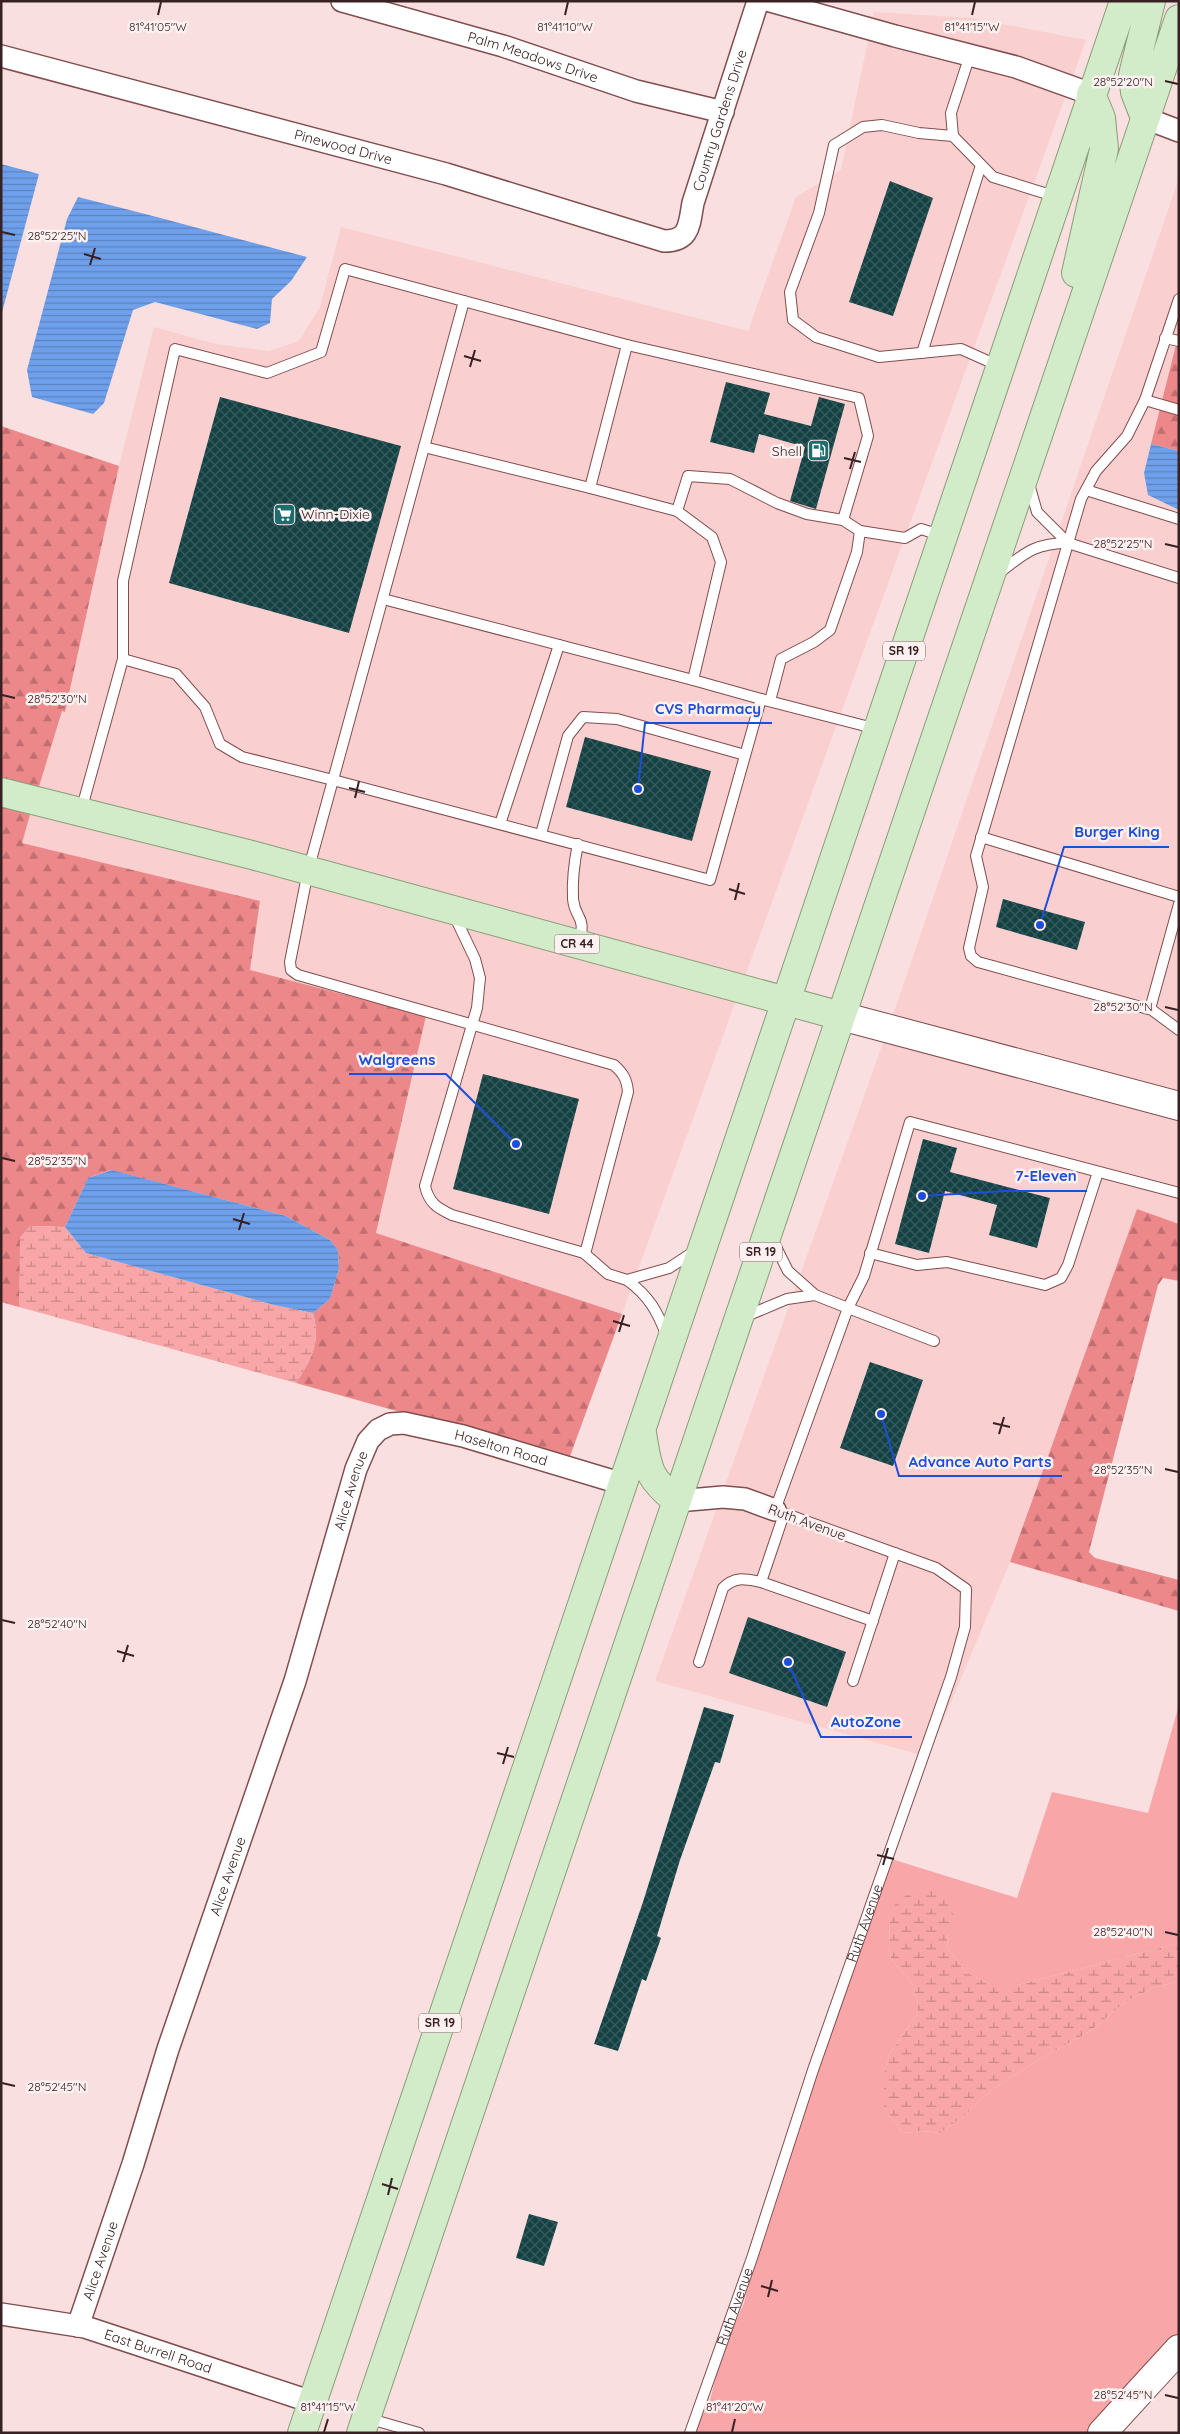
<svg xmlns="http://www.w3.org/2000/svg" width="1180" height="2434" font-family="Quicksand,sans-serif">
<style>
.built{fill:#facfcf}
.green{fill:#f8a6a7}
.forest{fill:url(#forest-firs)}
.wetland{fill:url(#wetland-marsh)}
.water{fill:url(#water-rules)}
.building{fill:url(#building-cross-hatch)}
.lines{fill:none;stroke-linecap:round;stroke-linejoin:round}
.lane-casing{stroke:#814d4e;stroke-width:12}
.street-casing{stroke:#814d4e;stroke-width:24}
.secondary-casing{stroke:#814d4e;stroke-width:30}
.primary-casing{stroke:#899d78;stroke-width:30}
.lane{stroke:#fff;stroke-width:10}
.street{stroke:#fff;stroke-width:21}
.secondary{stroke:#fff;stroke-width:28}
.primary{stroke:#d2ecca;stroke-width:28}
.ticks{fill:none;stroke:#382122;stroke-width:2}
.labels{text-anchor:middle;stroke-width:5;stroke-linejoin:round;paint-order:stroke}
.shield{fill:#fdf0f0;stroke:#735f60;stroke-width:1}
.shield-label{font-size:12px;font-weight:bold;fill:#382122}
.street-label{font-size:14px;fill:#382122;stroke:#fdf0f0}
.poi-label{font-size:14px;fill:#382122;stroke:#fdf0f0;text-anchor:end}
.ticks-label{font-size:12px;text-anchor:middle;fill:#382122;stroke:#fdf0f0;stroke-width:5;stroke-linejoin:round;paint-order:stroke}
.leader{fill:none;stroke:#1d4ed8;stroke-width:2}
.callout-dot{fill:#1d4ed8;stroke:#fdf0f0;stroke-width:2}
.callout-label{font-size:15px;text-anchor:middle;font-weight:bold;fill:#1d4ed8;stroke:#fdf0f0;stroke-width:5;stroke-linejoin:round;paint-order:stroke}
</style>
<defs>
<pattern id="forest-firs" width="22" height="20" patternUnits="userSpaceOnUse" patternTransform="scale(1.25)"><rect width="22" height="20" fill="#ec878a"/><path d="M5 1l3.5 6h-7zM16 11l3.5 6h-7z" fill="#c06e70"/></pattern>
<pattern id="wetland-marsh" width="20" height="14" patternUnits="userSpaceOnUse" patternTransform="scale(1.25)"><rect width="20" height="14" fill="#f8a6a7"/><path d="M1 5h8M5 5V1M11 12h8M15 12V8" fill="none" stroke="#ca8788"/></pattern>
<pattern id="water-rules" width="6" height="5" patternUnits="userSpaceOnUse" patternTransform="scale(1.25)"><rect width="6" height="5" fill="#6fa0eb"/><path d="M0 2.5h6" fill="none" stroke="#5c82be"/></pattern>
<pattern id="building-cross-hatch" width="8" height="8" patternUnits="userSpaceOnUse" patternTransform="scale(1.25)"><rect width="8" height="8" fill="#144244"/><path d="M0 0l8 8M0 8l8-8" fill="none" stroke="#375a5c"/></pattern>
</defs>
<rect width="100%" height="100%" fill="#f9dfdf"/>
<path class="built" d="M874 12 971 18 1086 40 744 979 38 790 62 711H65L119 466 154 327 216 344 269 351 299 341 320 307 341 227 748 331 796 197 841 170Z
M1179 178V333L1144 473 1148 495 1179 510V1095L892 1018Z
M31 811 249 866 736 1000 622 1314 376 1234 426 1016 250 970 260 901 21 843Z
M884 1040 1179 1118V1224L1137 1210 1010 1562 928 1757 655 1681Z"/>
<path class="green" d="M1179 1705V1943L1018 1985H991L966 1972 948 1949 947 1933 890 1913 889 1947 891 1959 912 1983 918 2003V2013L889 2055 884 2073V2107L903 2133 923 2131 940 2133 963 2117 991 2090 1040 2059 1089 2032 1125 2002 1153 1988 1179 1981V2333L1088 2433H695L698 2421 708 2408 722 2353 744 2303 753 2267 885 1857 1017 1898 1052 1792 1148 1813Z"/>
<path class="forest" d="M1179 333V451L1151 444Z
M1 426 119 466 65 712 62 711 38 790 1 781Z
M1 804 31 811 22 843 260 901 250 970 426 1016 376 1233 622 1314 569 1459 296 1383C312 1359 321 1342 313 1313L330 1299 339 1269 338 1250 330 1240 286 1216 111 1170 88 1178 65 1227 31 1226 21 1237 19 1307 1 1302Z
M1137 1209 1179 1224V1281L1163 1278 1158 1285 1089 1552 1095 1558 1179 1580V1611L1010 1562Z"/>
<path class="wetland" d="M30 1226 65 1227 86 1253 274 1305 313 1313C321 1342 312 1359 296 1383L19 1307 20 1237Z
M929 1886C945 1895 951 1908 958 1924L947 1933 948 1949 966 1972 991 1985H1018L1179 1943V1981L1153 1988 1125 2002 1089 2032 1040 2059 991 2090 963 2117 940 2133 923 2131 903 2133 884 2107V2073L889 2055 918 2013V2003L912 1983 891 1959 889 1947 890 1913 898 1899Z"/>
<path class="water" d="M1 164 39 174 1 316Z
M78 197C155 216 231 237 307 257L291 281 272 299 270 323 257 329 155 302 133 310 104 403 93 414 32 397 27 370 67 219Z
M1151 444 1179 451V510L1148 495 1144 473Z
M112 1170 286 1216 330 1240 338 1250 339 1269 330 1299 313 1313 274 1305 86 1253 65 1227 88 1178Z"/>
<path class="building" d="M890 181 933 198 893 316 849 302Z
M726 382 770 393 764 414 811 426 819 397 845 404 816 509 790 501 805 447 759 434 754 453 710 442Z
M220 397 401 446 349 633 169 583Z
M585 737 711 771 692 841 566 807Z
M1003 899 1085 922 1077 950 996 927Z
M483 1074 579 1099 549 1214 453 1189Z
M923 1139 957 1148 950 1172 1050 1198 1037 1248 989 1235 997 1205 945 1191 929 1253 895 1244Z
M870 1362 923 1380 893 1466 840 1448Z
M748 1617 846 1652 827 1707 729 1673Z
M704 1707 734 1715 720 1763 715 1762 680 1860 657 1936 661 1938 646 1981 642 1979 618 2051 594 2044 643 1902Z
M529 2214 558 2222 544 2266 516 2258Z"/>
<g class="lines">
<defs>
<g id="lane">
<path d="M953 136 951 113 970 55"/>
<path d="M1179 299 1145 400 1127 436 1096 471 1081 499 976 856 983 887 969 948 971 956 978 962 1152 1010 1179 1030"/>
<path d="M1165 338 1179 341"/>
<path d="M627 345 859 398 868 436 843 520 860 531 905 538 921 529 943 536"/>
<path d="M922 353 981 165"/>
<path d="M999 366 961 349 879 357 816 337 793 320 790 292 819 213 834 145 863 127 882 125 919 133 953 136 993 177 1057 197"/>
<path d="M1145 400 1179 410"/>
<path d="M424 447 590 488"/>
<path d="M1086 490 1179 519"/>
<path d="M677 511 688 476 730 479 777 503 807 514 843 520"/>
<path d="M1068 543 1179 578"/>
<path d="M999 573C1024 554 1034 543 1068 543L1037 512 1029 484"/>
<path d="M383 599 693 680"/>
<path d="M123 659 176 674 205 707 220 744 242 757 333 780 464 301"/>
<path d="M770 701 781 659 814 642 830 630 857 552 860 531"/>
<path d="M81 811 123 659V581L175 349 267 373 321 352 345 269 627 345 590 488 677 511 712 537 721 562 693 680 761 699"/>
<path d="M500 824 559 645"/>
<path d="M541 834 568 736 583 717 617 719 745 755"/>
<path d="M981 837 1179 897"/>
<path d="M578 844C574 863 572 880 573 899 575 920 587 915 579 943"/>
<path d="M454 915 475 959 480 978 477 1008 425 1186C429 1203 437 1208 452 1215L584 1253 608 1274 627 1280"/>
<path d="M1150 1009 1179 904"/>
<path d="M870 1253 917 1265 947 1262 1045 1285 1061 1278 1068 1265 1098 1172"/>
<path d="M585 1254 628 1092C627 1080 624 1074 614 1065L298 975 291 970 290 962 308 871 333 780 710 880 761 699 877 729"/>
<path d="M744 1317 787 1299 815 1295 788 1271 771 1237"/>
<path d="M667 1337C658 1312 649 1296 627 1280L669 1268 695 1251"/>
<path d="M934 1341 848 1308 864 1276 910 1122 1179 1193"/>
<path d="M784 1514 761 1582 873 1621"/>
<path d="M699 1662 723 1588C735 1576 745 1579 761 1582"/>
<path d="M853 1681 895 1553"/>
<path d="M367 2418 419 2433"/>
<path id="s1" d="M690 2433 752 2258 813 2070 951 1677 965 1627 966 1589 936 1568 775 1510 848 1308 815 1295"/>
</g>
<g id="street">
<path id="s2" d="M342 1 503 46 636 91 723 112"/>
<path d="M770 1 895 36 1016 67 1091 94"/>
<path id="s3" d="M1 56 446 174 664 241C690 241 689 225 693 203L758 1"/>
<path d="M1145 118 1179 131"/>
<path d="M677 1501 723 1497 745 1499 775 1510"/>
<path id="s4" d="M1 2314 85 2327 312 2402"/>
<path id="s5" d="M78 2326 133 2164 168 2049 295 1681 356 1469 368 1441 378 1430 390 1424 404 1423 463 1436 623 1484"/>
</g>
<path id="secondary" d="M841 1016 1179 1106
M1102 2433 1179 2349"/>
<path id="primary" d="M1145 118 1135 92 1133 75 1151 1
M1076 273 1104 149 1101 118 1091 94
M1 792 252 855 841 1016
M642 1433C648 1469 647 1477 677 1501
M302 2433 1124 1
M361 2433 1179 19"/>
</defs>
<use href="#lane" class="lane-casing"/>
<use href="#street" class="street-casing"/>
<use href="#secondary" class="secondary-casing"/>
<use href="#primary" class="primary-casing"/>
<use href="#lane" class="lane"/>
<use href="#street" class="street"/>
<use href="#secondary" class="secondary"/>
<use href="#primary" class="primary"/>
</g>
<path class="ticks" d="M158 15 161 2M565 15 568 2M972 15 975 2M1165 81 1178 84M2 232 15 235M84 254 101 259M90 265 95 248M464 356 481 361M470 367 475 350M844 458 861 462M850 469 855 452M1165 544 1178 547M2 695 15 698M349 788 365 792M355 798 359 781M729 889 745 894M735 900 739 883M1165 1007 1178 1010M2 1158 15 1161M233 1219 250 1224M239 1230 244 1213M613 1321 630 1326M619 1332 624 1315M993 1423 1010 1427M999 1434 1004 1417M1165 1469 1178 1472M2 1620 15 1623M117 1651 134 1656M123 1662 128 1645M497 1753 514 1757M503 1764 508 1747M877 1855 894 1859M883 1865 888 1848M1165 1932 1178 1935M2 2083 15 2086M382 2184 398 2189M388 2195 392 2178M761 2286 778 2291M768 2297 772 2280M1165 2395 1178 2398M324 2432 328 2419M732 2432 735 2419"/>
<defs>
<symbol id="fuel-square" viewBox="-11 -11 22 22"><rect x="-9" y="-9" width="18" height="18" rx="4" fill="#1f6c6e" stroke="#fdf0f0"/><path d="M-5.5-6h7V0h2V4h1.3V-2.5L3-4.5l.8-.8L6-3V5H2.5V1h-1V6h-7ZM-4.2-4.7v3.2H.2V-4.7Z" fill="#fff"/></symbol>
<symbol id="supermarket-square" viewBox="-11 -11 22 22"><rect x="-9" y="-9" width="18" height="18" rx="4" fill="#1f6c6e" stroke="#fdf0f0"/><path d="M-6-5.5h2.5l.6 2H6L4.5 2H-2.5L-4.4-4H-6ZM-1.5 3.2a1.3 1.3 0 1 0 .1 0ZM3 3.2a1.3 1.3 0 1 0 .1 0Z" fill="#fff"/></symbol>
</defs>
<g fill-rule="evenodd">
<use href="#fuel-square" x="806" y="438" width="25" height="25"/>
<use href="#supermarket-square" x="272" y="502" width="25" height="25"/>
</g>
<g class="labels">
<g class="shield">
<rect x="883" y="641.5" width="42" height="19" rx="4"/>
<rect x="554.5" y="934.5" width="45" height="19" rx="4"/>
<rect x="740" y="1242.5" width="42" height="19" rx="4"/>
<rect x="419" y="2013.5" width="42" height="19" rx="4"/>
</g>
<g class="shield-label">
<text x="904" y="655">SR 19</text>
<text x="577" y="948">CR 44</text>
<text x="761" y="1256">SR 19</text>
<text x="440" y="2027">SR 19</text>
</g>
<g class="street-label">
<text dy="5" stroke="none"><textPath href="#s2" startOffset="199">Palm Meadows Drive</textPath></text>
<text dy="5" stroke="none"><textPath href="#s3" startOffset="830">Country Gardens Drive</textPath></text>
<text dy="5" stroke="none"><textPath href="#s3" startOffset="354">Pinewood Drive</textPath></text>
<text dy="5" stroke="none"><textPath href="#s5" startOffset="1074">Haselton Road</textPath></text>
<text dy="5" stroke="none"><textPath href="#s5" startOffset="879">Alice Avenue</textPath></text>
<text transform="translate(807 1522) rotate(20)" y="5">Ruth Avenue</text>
<text dy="5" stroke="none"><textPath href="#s5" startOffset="474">Alice Avenue</textPath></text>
<text dy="5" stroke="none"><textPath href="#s1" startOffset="539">Ruth Avenue</textPath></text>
<text dy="5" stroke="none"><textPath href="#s5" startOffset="69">Alice Avenue</textPath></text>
<text dy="5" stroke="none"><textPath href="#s1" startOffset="134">Ruth Avenue</textPath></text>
<text dy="5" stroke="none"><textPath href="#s4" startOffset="162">East Burrell Road</textPath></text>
</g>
<g class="poi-label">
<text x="802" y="456">Shell</text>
<text x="301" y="519" text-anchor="start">Winn-Dixie</text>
</g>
</g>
<g class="ticks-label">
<text x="158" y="31">81°41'05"W</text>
<text x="565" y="31">81°41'10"W</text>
<text x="972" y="31">81°41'15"W</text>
<text x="1123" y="86">28°52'20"N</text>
<text x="57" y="240">28°52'25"N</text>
<text x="1123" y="548">28°52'25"N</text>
<text x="57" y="703">28°52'30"N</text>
<text x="1123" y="1011">28°52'30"N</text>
<text x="57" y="1165">28°52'35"N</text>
<text x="1123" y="1474">28°52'35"N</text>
<text x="57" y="1628">28°52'40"N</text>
<text x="1123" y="1936">28°52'40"N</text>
<text x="57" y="2091">28°52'45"N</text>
<text x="1123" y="2399">28°52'45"N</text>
<text x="328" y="2411">81°41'15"W</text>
<text x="735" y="2411">81°41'20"W</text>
</g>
<path class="leader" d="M638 789L645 723H772M1040 925L1064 847H1169M516 1144L446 1074H349M922 1196L1005 1191H1087M881 1414L899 1476H1062M788 1662L821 1737H912"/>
<g class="callout-dot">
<circle cx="638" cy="789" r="5"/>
<circle cx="1040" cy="925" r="5"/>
<circle cx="516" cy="1144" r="5"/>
<circle cx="922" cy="1196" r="5"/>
<circle cx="881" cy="1414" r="5"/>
<circle cx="788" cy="1662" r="5"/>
</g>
<g class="callout-label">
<text x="708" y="714">CVS Pharmacy</text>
<text x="1117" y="837">Burger King</text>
<text x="397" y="1065">Walgreens</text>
<text x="1046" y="1181">7-Eleven</text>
<text x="980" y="1467">Advance Auto Parts</text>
<text x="866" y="1727">AutoZone</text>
</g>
<rect width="1180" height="2434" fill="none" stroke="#382122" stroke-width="5"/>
</svg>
